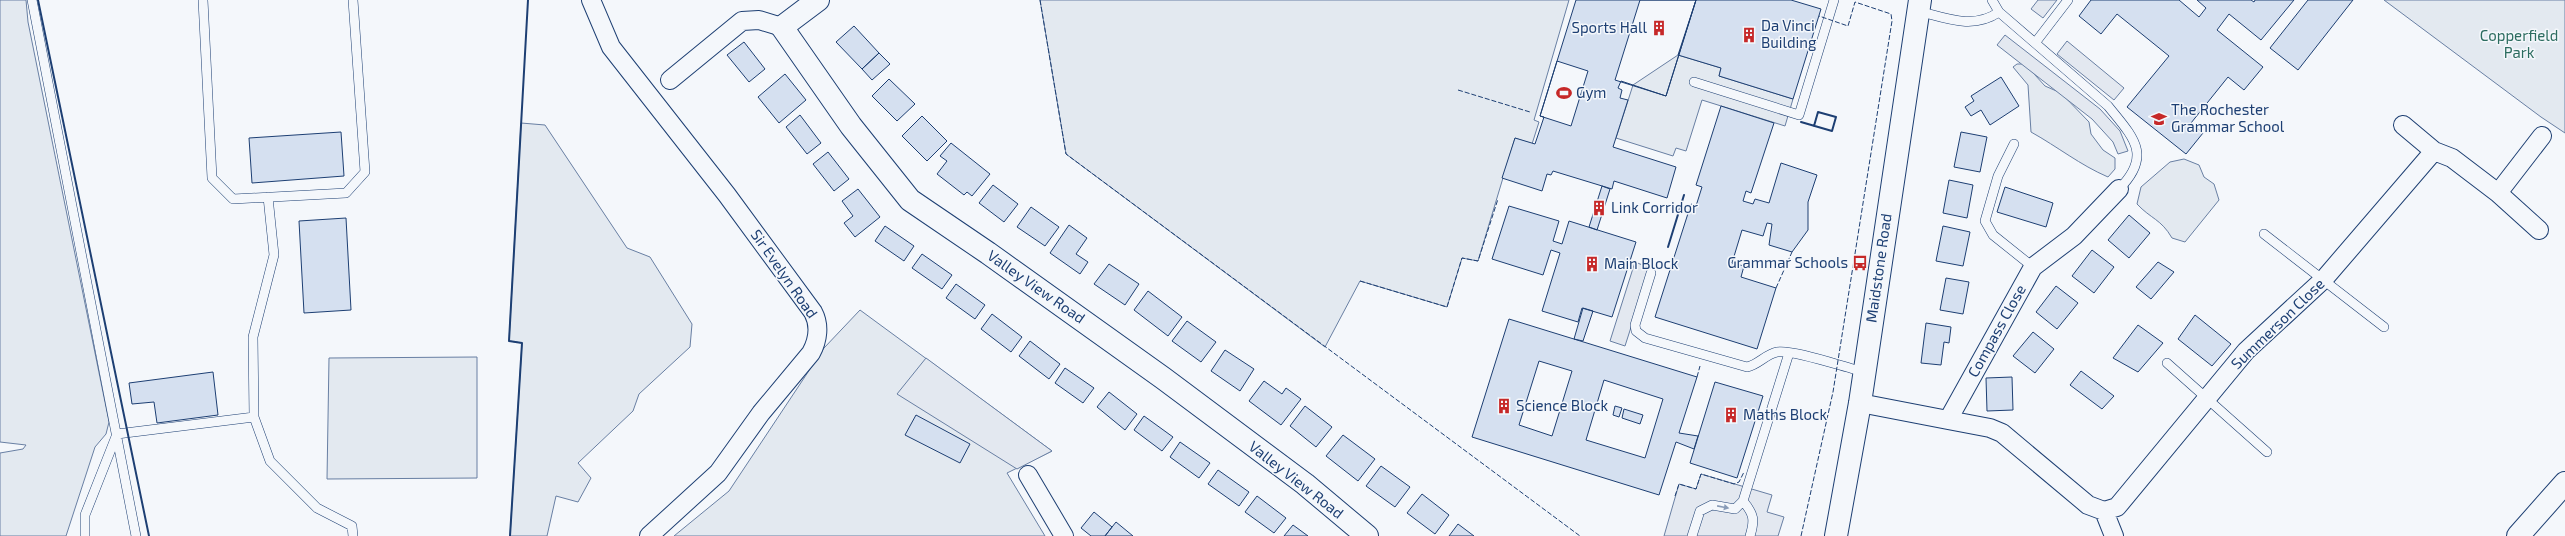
<svg xmlns="http://www.w3.org/2000/svg" width="2565" height="536" font-family="'Exo 2',sans-serif">
<style>
.green{fill:#e3e9f0;stroke:#687fa3}
.parking{fill:#e3e8f0;stroke:#687fa3}
.building{fill:#d5e0f0;stroke:#1d3f73;fill-rule:evenodd}
.lines{fill:none;stroke-linecap:round;stroke-linejoin:round}
.lane-casing{stroke:#1d3f73;stroke-width:10}
.street-casing{stroke:#1d3f73;stroke-width:20}
.secondary-casing{stroke:#1d3f73;stroke-width:24}
.lane{stroke:#f4f7fb;stroke-width:9}
.street{stroke:#f4f7fb;stroke-width:18}
.secondary{stroke:#f4f7fb;stroke-width:22}
.fence{stroke:#1d3f73;stroke-width:1;stroke-dasharray:5 2;stroke-linecap:butt}
.wall{stroke:#1d3f73;stroke-width:2}
.oneway{fill:#889bb7}
.labels{text-anchor:middle;stroke-width:3;stroke-linejoin:round;paint-order:stroke}
.poi-label{font-size:15px;fill:#1d3f73;stroke:#f4f7fb;text-anchor:start}
.park-label{font-size:15px;fill:#2c6c60;stroke:#f4f7fb}
.street-label{font-size:15px;fill:#1d3f73;stroke:#f4f7fb}
</style>
<rect width="100%" height="100%" fill="#f4f7fb"/>
<path class="green" d="M0 0H26L28 22 109 422 106 434 95 447 66 536H0V453L23 449 26 445 0 442Z
M1040 0H1569L1534 120 1539 122 1532 144 1515 138 1478 261 1462 258 1447 307 1360 281 1325 347 1066 154Z
M2384 0H2565V133L2541 117Z
M1678 55 1721 68 1719 76 1793 99 1785 126 1702 100 1686 151 1676 148 1673 156 1616 138 1633 85Z
M2017 64H2025L2045 86 2061 93 2089 122 2091 134 2103 150 2115 158V169L2108 177C2080 165 2058 147 2031 132L2028 85 2013 67Z
M521 123 545 125 627 248 650 257 692 324 690 347 639 394 633 411 578 463 591 478 578 502 556 496 547 536H510L522 343 509 341Z
M2184 159 2199 165 2204 177 2214 184 2219 200 2185 242 2172 238C2161 219 2151 219 2137 204L2141 187 2170 162Z
M860 310 1052 451 1007 473 1045 536H674L729 491 824 348Z
M477 357V478L327 479 329 358Z"/>
<path class="parking" d="M2038 0H2057L2043 18 2031 9Z
M2005 35 2100 109 2120 131 2128 151 2118 154 2113 142 2092 119 1997 45Z
M2067 41 2124 88 2114 100 2057 54Z
M1635 262 1650 268 1625 346 1610 341Z
M926 358 1052 451 1017 469 897 394Z
M1701 474 1772 495 1767 512 1784 517 1778 536H1664L1679 484 1696 489Z"/>
<path class="building" d="M1576 0H1696L1666 96 1621 81 1618 88 1622 90 1620 98 1628 100 1613 147 1676 167 1667 198 1614 181 1612 189 1553 171 1551 175 1547 174 1542 191 1502 178 1515 138 1535 144 1544 117 1540 116Z
M1640 0H1696L1666 96 1615 80Z
M1696 0H1791L1821 9 1793 99 1719 76 1721 68 1678 55Z
M2091 0H2179L2199 17 2206 8 2197 0H2251L2254 2 2255 0H2294L2261 40 2229 14 2217 30 2263 67 2244 90 2228 77 2191 123 2203 133 2186 154 2127 107 2169 56 2117 14 2101 34 2079 16Z
M2308 0H2353L2298 70 2270 48Z
M854 26 879 53 862 69 836 42Z
M744 42 765 69 749 82 727 55Z
M879 53 890 64 872 80 862 69Z
M1557 61 1588 71 1571 126 1540 116Z
M785 74 806 100 779 123 758 97Z
M2001 77 2019 106 1990 125 1981 110 1971 116 1965 107 1974 101 1971 96Z
M889 79 915 104 897 121 872 96Z
M1721 106 1774 123 1751 193 1746 191 1743 201 1753 204 1755 199 1769 203 1781 163 1817 175 1808 202V230L1792 252 1769 245 1772 224 1767 223 1763 236 1742 230 1732 263 1744 266 1741 277 1776 288 1757 349 1655 317 1691 204 1696 206 1702 187 1696 185Z
M800 115 821 143 807 154 786 127Z
M922 116 947 141 927 161 902 136Z
M341 132 344 176 252 183 249 138Z
M1961 132 1987 137 1980 172 1954 167Z
M951 143 990 174 972 196 967 192 964 195 937 174 947 161 940 156Z
M828 152 849 179 834 191 813 164Z
M1949 180 1973 185 1967 218 1943 213Z
M993 185 1018 204 1004 222 979 203Z
M1602 186 1610 189 1597 230 1589 227Z
M2005 187 2053 203 2046 227 1997 212Z
M858 189 880 217 855 237 844 223 853 216 842 201Z
M1509 206 1559 221 1553 241 1562 244 1569 221 1636 242 1612 317 1582 308 1578 322 1542 311 1560 253 1551 250 1543 275 1492 259Z
M1031 207 1059 227 1045 246 1017 227Z
M2129 215 2150 233 2129 258 2108 240Z
M346 218 351 310 304 313 299 221Z
M1069 225 1087 238 1076 254 1088 262 1080 274 1050 253Z
M885 226 914 246 904 261 875 241Z
M1943 226 1970 232 1963 266 1936 261Z
M2092 250 2114 267 2094 293 2072 276Z
M922 254 952 275 942 289 912 268Z
M2158 262 2174 272 2151 299 2136 287Z
M1109 264 1139 284 1125 305 1094 284Z
M1946 278 1969 282 1963 314 1940 310Z
M956 284 985 305 975 319 946 298Z
M2056 286 2078 303 2057 329 2036 312Z
M1148 291 1182 317 1168 336 1134 310Z
M1583 308 1593 311 1583 341 1574 339Z
M992 314 1022 337 1011 352 981 329Z
M2195 315 2231 344 2212 366 2178 339Z
M1509 319 1697 377 1679 433 1698 436 1694 449 1676 442 1659 495 1472 437ZM1539 361 1572 371 1552 436 1519 425ZM1604 380 1663 399 1645 458 1586 440Z
M1187 321 1216 342 1201 362 1172 341Z
M1926 323 1951 327 1949 343 1944 342 1941 365 1921 363Z
M2138 325 2163 343 2138 372 2113 358Z
M2033 332 2054 349 2035 373 2013 356Z
M1030 341 1060 364 1049 379 1019 356Z
M1225 350 1254 369 1240 391 1211 371Z
M1065 368 1094 388 1083 403 1055 383Z
M2081 371 2114 396 2102 409 2070 385Z
M213 372 218 415 157 423 154 402 132 404 129 383Z
M2012 377 2013 410 1987 411 1986 378Z
M1264 381 1282 394 1286 388 1301 399 1281 425 1249 401Z
M1715 382 1763 396 1737 478 1690 463Z
M1109 392 1137 414 1125 430 1097 407Z
M1305 406 1332 427 1316 447 1290 426Z
M1615 406 1622 408 1619 417 1613 415Z
M1624 409 1643 415 1640 424 1622 418Z
M916 415 970 444 960 463 905 435Z
M1144 416 1173 437 1162 451 1134 430Z
M1343 435 1375 459 1358 481 1326 456Z
M1180 442 1210 463 1199 478 1170 457Z
M1381 466 1410 487 1395 507 1366 486Z
M1218 470 1249 492 1239 506 1208 484Z
M1422 494 1449 515 1435 534 1407 513Z
M1257 496 1286 518 1274 533 1245 512Z
M1094 512 1112 527 1105 536H1091L1081 528Z
M1116 522 1133 536H1105Z
M1458 524 1474 536H1449Z
M1293 525 1308 536H1284Z"/>
<g class="lines">
<defs>
<path id="lane" d="M32 0 136 536
M203 0 212 178 233 199 346 193 365 172 353 0
M1992 0 1999 12 2108 106C2133 137 2153 155 2119 189
M1918 11C1946 18 1973 30 1999 12
M2035 43 2068 0
M1694 82 1799 115 1834 0
M2014 144 1998 176 1985 221 1993 235 2033 267
M268 197 274 255 253 337 254 417 270 461 317 508 352 526 353 536
M2264 234 2384 327
M1651 273 1635 325 1636 331 1645 338 1747 367C1758 365 1766 354 1777 352 1793 349 1846 368 1865 372
M2167 363 2267 452
M1743 501C1754 514 1755 520 1750 536
M85 536V515L117 434 254 417
M1692 536 1700 511 1712 505 1735 509 1743 501 1789 353"/>
<path id="street" d="M591 0 611 47 727 195 813 312C820 325 818 340 811 353L761 413 718 473 649 536
M670 80 742 21 759 20 782 27
M2403 125 2434 151 2452 158 2498 193 2539 230
M2498 193 2542 136
M1860 403 1948 420 2033 267 2074 236 2119 189
M1948 420 1990 428 2002 433 2088 505 2104 511 2117 507 2246 351 2324 279 2434 151
M1028 475 1064 536
M2104 511 2114 536"/>
<path id="secondary" d="M818 0 782 27 851 126 910 200 988 253 1163 378 1305 484 1367 536
M1836 536 1860 403 1920 0
M2518 536 2565 483"/>
</defs>
<use href="#lane" class="lane-casing"/>
<use href="#street" class="street-casing"/>
<use href="#secondary" class="secondary-casing"/>
<use href="#lane" class="lane"/>
<use href="#street" class="street"/>
<use href="#secondary" class="secondary"/>
<path class="fence" d="M1040 0 1066 154 1580 536
M1458 90 1530 112
M1360 281 1447 307 1462 258 1478 261 1498 199
M1776 288 1792 252
M1697 377 1700 366
M1675 496 1679 484 1696 489 1701 474 1734 484 1739 482 1744 472
M1801 536 1833 392 1892 21 1891 14 1855 2 1848 26 1819 16"/>
<path class="wall" d="M38 0 149 536
M1801 122 1832 131 1836 117 1818 112 1814 126
M1668 247 1684 195
M510 536 522 343 509 341 528 0"/>
</g>
<defs><path id="oneway-solid" d="M-6-.8H1V-3.2L6.5 0L1 3.2V.8H-6Z"/></defs>
<use class="oneway" href="#oneway-solid" transform="translate(1723 507) rotate(11)"/>
<defs>
<symbol id="building-bare" viewBox="-9 -9 18 18"><path d="M-4-6H4V6H1V3H-1V6H-4ZM-2.5-4.3h1.7v1.8h-1.7ZM.8-4.3h1.7v1.8H.8ZM-2.5-1h1.7V.8h-1.7ZM.8-1h1.7V.8H.8Z" fill="#c62828" stroke="#f4f7fb" stroke-width="2.5" paint-order="stroke"/></symbol>
<symbol id="stadium-bare" viewBox="-9 -9 18 18"><path d="M0-5a6.5 5 0 1 0 0 10a6.5 5 0 1 0 0-10ZM-3.5-1.8h7v3.6h-7Z" fill="#c62828" stroke="#f4f7fb" stroke-width="2.5" paint-order="stroke"/></symbol>
<symbol id="school-bare" viewBox="-9 -9 18 18"><path d="M0-5L7-2L0 1L-7-2ZM-4 1L0 2.5L4 1V4Q0 6-4 4Z" fill="#c62828" stroke="#f4f7fb" stroke-width="2.5" paint-order="stroke"/></symbol>
<symbol id="bus-bare" viewBox="-9 -9 18 18"><path d="M-5-6H5V4H4V6H2V4H-2V6H-4V4H-5ZM-3.5-4V0h7V-4ZM-3.5 1.2v1.5H-2V1.2ZM2 1.2v1.5H3.5V1.2Z" fill="#c62828" stroke="#f4f7fb" stroke-width="2.5" paint-order="stroke"/></symbol>
</defs>
<g fill-rule="evenodd">
<use href="#building-bare" x="1648" y="17" width="22" height="22"/>
<use href="#building-bare" x="1738" y="24" width="22" height="22"/>
<use href="#stadium-bare" x="1553" y="82" width="22" height="22"/>
<use href="#school-bare" x="2148" y="108" width="22" height="22"/>
<use href="#building-bare" x="1588" y="197" width="22" height="22"/>
<use href="#bus-bare" x="1849" y="252" width="22" height="22"/>
<use href="#building-bare" x="1581" y="253" width="22" height="22"/>
<use href="#building-bare" x="1493" y="395" width="22" height="22"/>
<use href="#building-bare" x="1720" y="404" width="22" height="22"/>
</g>
<g class="labels">
<g class="poi-label">
<text x="1761" y="31">Da Vinci<tspan x="1761" dy="17">Building</tspan></text>
<text x="1647" y="33" text-anchor="end">Sports Hall</text>
<text x="1576" y="98">Gym</text>
<text x="2171" y="115">The Rochester<tspan x="2171" dy="17">Grammar School</tspan></text>
<text x="1611" y="213">Link Corridor</text>
<text x="1848" y="268" text-anchor="end">Grammar Schools</text>
<text x="1604" y="269">Main Block</text>
<text x="1516" y="411">Science Block</text>
<text x="1743" y="420">Maths Block</text>
</g>
<g class="park-label">
<text x="2519" y="41">Copperfield<tspan x="2519" dy="17">Park</tspan></text>
</g>
<g class="street-label">
<text transform="translate(1879 268) rotate(-82)" y="5">Maidstone Road</text>
<text transform="translate(784 274) rotate(55)" y="5">Sir Evelyn Road</text>
<text transform="translate(1036 287) rotate(35)" y="5">Valley View Road</text>
<text transform="translate(2278 324) rotate(-44)" y="5">Summerson Close</text>
<text transform="translate(1997 331) rotate(-61)" y="5">Compass Close</text>
<text transform="translate(1296 480) rotate(38)" y="5">Valley View Road</text>
</g>
</g>
</svg>
